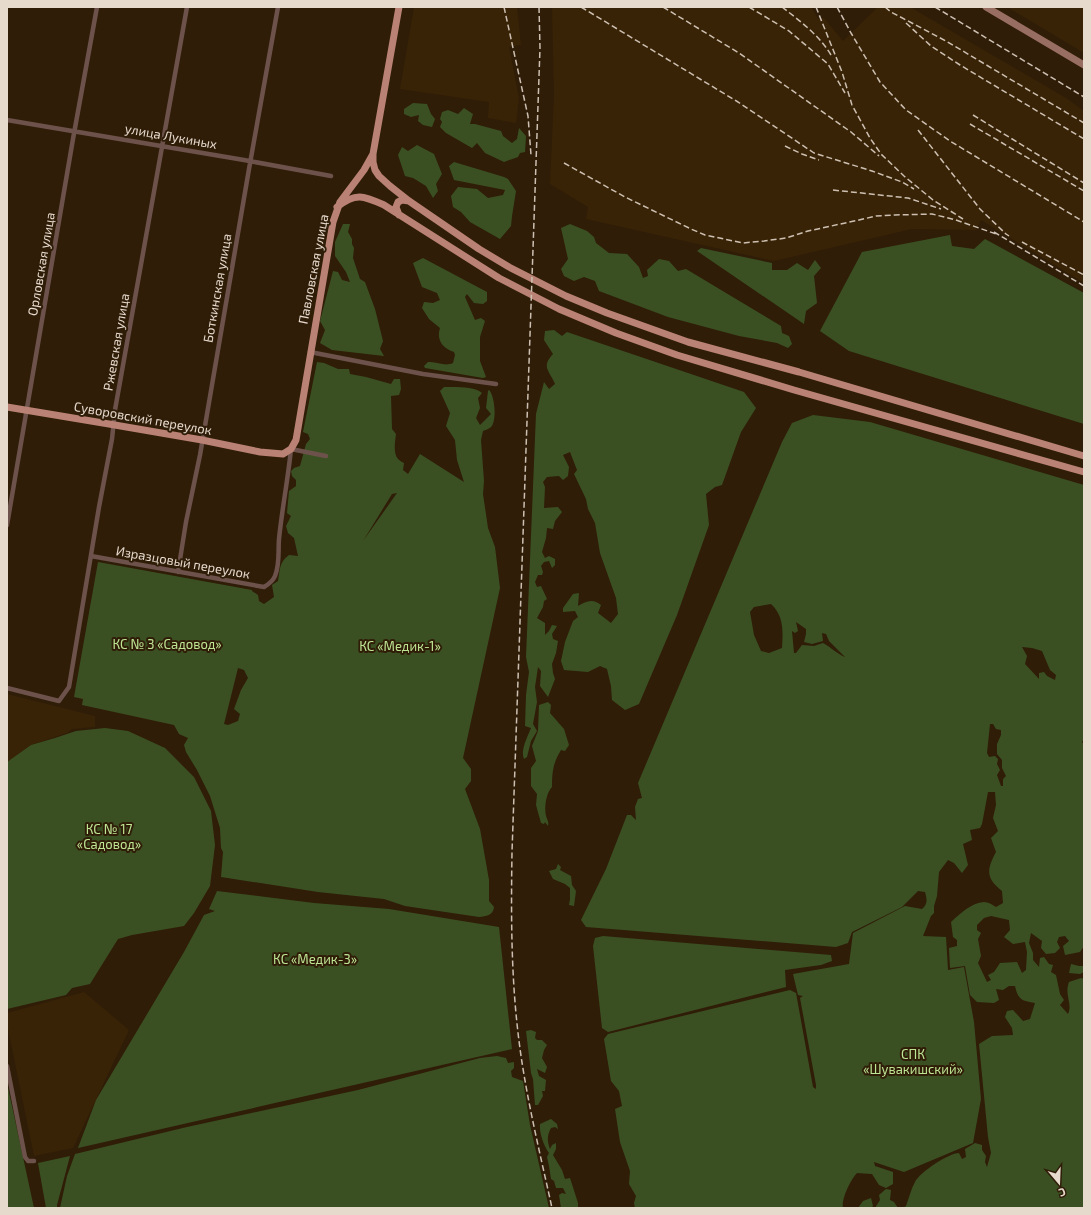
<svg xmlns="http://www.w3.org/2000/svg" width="1091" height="1215" font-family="'Exo 2',sans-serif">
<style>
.built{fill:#392306}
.green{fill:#3b5022;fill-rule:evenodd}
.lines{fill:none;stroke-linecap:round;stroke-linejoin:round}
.minor{stroke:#6d524b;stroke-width:4.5}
.secondary{stroke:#986d62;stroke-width:7}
.primary{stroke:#b98274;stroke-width:7}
.rail{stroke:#cdc0b2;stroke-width:1.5;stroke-dasharray:6 3;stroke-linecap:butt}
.labels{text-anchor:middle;stroke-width:4;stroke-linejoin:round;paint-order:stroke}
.street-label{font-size:13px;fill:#e6dacd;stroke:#2f1d08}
.park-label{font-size:13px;fill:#bee594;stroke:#2f1d08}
</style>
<rect width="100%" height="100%" fill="#2f1d08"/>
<path class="built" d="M414 7H517L521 45 509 47 519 98 516 123 488 118V117L489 102 400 89Z
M552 7H811L818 19 824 18 843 41 878 7H910L1066 98 1084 111V283L981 220 976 230 912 229 774 261 586 219 588 207 550 184 554 95Z
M1007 7H1084V53L1054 35Z
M7 694 95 716V727L72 729 67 733 31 745 7 762Z
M84 992 129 1030 73 1148 34 1156 7 1024V1013Z"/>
<path class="green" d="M413 103 427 104 431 114 435 119 432 127 423 125 418 121 419 115 411 117 404 114V109Z
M464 108 473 114 470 124H475L501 131 503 136 512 143 517 139 519 128 526 136 525 152 520 153 518 157 504 162 485 153 477 143 472 148 446 133 440 127 442 122 440 119 442 112 448 110 458 114Z
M417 145 434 154 442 174 436 184 438 191 433 198 426 186 413 178 405 176 398 155 402 147 408 151Z
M454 162 504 177 508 179 516 191 512 216 511 226 500 239 470 222 461 212 453 207 451 196 458 187 477 189 488 198 503 195 505 190 454 180 449 166Z
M343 224H350L348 232 352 239V244L354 248 353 258 360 279 365 282 375 309 383 341 380 349 384 356 332 350 320 343 325 330 320 321 333 271 338 272 342 280 350 282 346 272 335 256V242Z
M570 224 587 231 594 237 596 243 609 253 627 254 639 267 643 278 648 276 647 270 659 259 669 261 678 271 686 269 781 326 782 333 789 336 792 344 788 348 777 343 739 336 668 317 599 291 595 281 584 277 574 281 564 276 561 269 568 259 561 228Z
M950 235 952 246 974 249 985 239 1084 293V424L849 351 820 331 862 252Z
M701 248 772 263V270H787L797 263 808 270 815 260 821 268 814 276 817 303 806 311 804 324 697 251Z
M423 258 487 292V301L483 304 474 303 467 294 465 297 475 320 481 318 485 321 480 337V361L486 377 483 378 425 368 424 366 428 362C437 361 444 367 453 363L455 355 454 352C443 349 436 340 440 328L429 319 422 308 424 302 433 303 440 300 437 293 422 287 413 263Z
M554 330 562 336 567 332 744 392 756 408 741 432 722 485 715 487 706 494 709 525 677 615 639 704 625 710 612 700 611 686 607 669 600 666 588 672 564 670 561 661 565 642 573 621 578 617 575 611 563 612V608L573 594 579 593 578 606C586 601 593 598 601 605L598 613 611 623 618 614 616 598 600 553 595 523 588 509 586 499 574 474 577 470 570 452 563 455 569 467 568 476 563 480 559 476 547 477 543 482 545 487 544 508 558 507 562 512 555 521 553 529 547 528 546 538 542 552 545 558 549 556 555 559V565L552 568 549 561 544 562 541 566 543 572 542 575H538L535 582 537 587 541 586 547 599 544 601 543 607 537 618 545 623V635L549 631 552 625 557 626 552 634 553 639 558 641 556 653 552 664 553 673 555 679 548 697 540 686 541 671 538 667 535 687 537 702 533 724 537 731 531 741 527 757 524 759C520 750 528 736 531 728L525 726 526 695 529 672 526 657 536 414 544 382 549 389 555 384C549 370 541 367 553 354L544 340 545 331Z
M317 362 324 363 338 369H349L350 374 366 377 391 384 394 379H400L401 389 399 395 391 396 392 429 396 434C395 441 393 454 398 459 400 461 402 462 404 463L403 470 408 474 420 454 464 482 457 460 455 440 446 426 450 413 440 391 444 387C454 387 475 386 482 393L478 398 480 408 476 418 480 425 491 414 486 408 488 391 489 390C495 396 497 421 491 427 489 429 485 430 483 431L481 440 484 481 483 494 488 528 495 547 500 588 463 758 471 769V781L465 789 480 829 489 880V901L494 907C493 916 486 916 479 917L405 906 384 899 318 892 221 877 223 852 221 848 220 828 210 796 197 770 186 752 184 745 188 738 179 734 174 725 82 705 83 699 74 697 98 562 252 590V591L258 595 259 601 264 604 274 597 272 585 278 581C280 570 279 562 289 555L298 556 294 538 288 533 286 526 291 516 287 513 289 491 296 486V480L292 476 291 471 294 468 300 466 306 444 310 439 308 434 303 432ZM397 493 363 541 392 494ZM238 668 244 670 248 678 241 690 234 709 240 714 238 721 228 725 224 724Z
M813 415 870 422 1084 485V739L1082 742 1084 745V946L1080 952 1065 955 1063 946 1069 941 1065 936 1059 937 1057 942 1060 948 1055 953 1046 954 1041 948 1042 941 1031 933 1029 943 1033 953V960L1039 967 1040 958 1044 957 1049 964 1053 965 1051 972 1056 975 1060 994 1064 1000 1060 1005 1068 1014C1073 1004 1064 995 1069 982L1081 978 1084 979V1208H903L906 1206C909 1198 911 1189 915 1182 920 1172 949 1153 959 1153L962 1159 966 1157 965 1149 975 1143 982 1145V1150L986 1156 985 1162 987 1167 991 1153 988 1137 979 1044 992 1036 1013 1035 1012 1028 1005 1017 1007 1011 1013 1010 1023 1021 1030 1019 1035 1003C1022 1001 1018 1000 1015 986H1009L1003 990 996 989 999 1000 994 1003 977 1002 970 995 965 966 950 968 949 948 957 946V940L953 937 951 922C961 913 971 903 984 902 988 902 993 905 996 907L1003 903 1002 891C985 878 987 869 996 852L991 838 998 831 993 818 996 805 995 792H988L982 824 980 828 970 830 972 840 963 844 968 865 962 873 954 863 948 860 939 872 937 896 934 906V913L931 916 923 936 946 937 948 970 964 967 974 1022 981 1099 973 1143 904 1172 874 1162 875 1166 893 1172V1184L886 1188 879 1185 872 1174 857 1173C851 1179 841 1199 843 1208H635L634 1203 636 1196 629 1184 630 1171 620 1142 615 1109 622 1106 619 1091 611 1081 604 1039 608 1034 790 990 796 993 813 1087 816 1089V1085L800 998 803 996 798 995 793 974 849 964 853 933 905 906 922 909C928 904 927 899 925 892L918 891 902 907 852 932 848 943 836 947 586 927 581 920 606 869 627 815H631L636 820 635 807 638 799 642 798 638 783 782 442 792 423ZM771 604C784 616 783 631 782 648L769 653 761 651 754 635 750 612 754 607ZM796 622 806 629V634L804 642 812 644 823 641 822 633 826 634 829 641 845 657C837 654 831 647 823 643L814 646 802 645 796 653H794L792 631 795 633 798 631ZM1022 647 1032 648 1042 651 1050 670 1056 675 1055 680 1047 676 1044 672 1039 673V679L1025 664 1027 656ZM990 724H993L996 729 1001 730V735L997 744V754L1002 760V768L1006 776 1003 779V786H1001L997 775 1000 770 997 764 998 759 995 756 989 757 987 753ZM991 916 1009 920 1010 930 1004 937 1013 944 1025 942 1027 952 1026 970 1022 973 1017 962 1000 963 994 972 988 975 991 980 987 982 978 963 981 956 978 939 981 933 977 930V925L984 918Z
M548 702 551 705 550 713 564 729 569 745 565 751 561 750C553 763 552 772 552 787 546 793 544 808 546 816 547 820 549 821 548 826L545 822 544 824 541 823 536 805 537 794 531 786V768L536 761 532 746 538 731 539 705Z
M105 728 128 731 165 748 194 777 211 811 215 845 210 886 194 913 184 926 132 935 118 939 90 984 72 988 66 995 7 1009V762L31 745 55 738 76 731Z
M558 864 561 867 560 870 571 876 572 885 576 891 574 906 569 905 570 899V888L565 884 553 879 549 871 556 869Z
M217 891 314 903 389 909 499 927 512 1049 78 1148 96 1100 184 952 204 915 215 911 209 909Z
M603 936 831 955 832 961 821 965 785 970 786 987 608 1032 602 1028 593 946 595 938Z
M1071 964 1079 966H1084V972L1080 974 1069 973Z
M531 1030 536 1032 535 1038 537 1040H542L547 1045 544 1050 542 1058 547 1067 545 1073 537 1069 539 1076 546 1080 545 1091H542L543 1096 538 1105H535L533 1079 531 1073 526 1031Z
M497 1056 506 1058 508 1063 514 1062V1068L511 1071 512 1077 523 1081 530 1125 549 1208H60L67 1176 75 1154 187 1127 358 1090 480 1058Z
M7 1083 34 1208H7Z
M551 1119 557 1124 558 1129 555 1127 551 1128C547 1135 547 1141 550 1149L552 1145 556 1143V1149L553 1155 562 1170 565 1179 570 1178 578 1203V1208H561L559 1195 562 1193 566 1194 563 1188H556L554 1181 551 1179 549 1166 547 1157 549 1153C544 1146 539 1133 540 1124Z
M70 1156 57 1205V1208H46L38 1163Z
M886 1189 891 1190 890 1200 894 1202 898 1208H875L880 1200 879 1195Z
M871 1198 873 1206 871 1208H858L863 1201Z"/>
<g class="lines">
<path class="minor" d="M7 120 244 160 331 176
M310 352 423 374 496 384
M7 525 73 139 97 7
M91 556 264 587C269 584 273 581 275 576 280 564 278 551 279 539 282 509 288 479 291 449L326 456
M178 572 186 522 200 455 249 169 278 7
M7 688 59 701 69 687 99 507 112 439 115 410 187 7
M7 1066 25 1157 28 1161H34"/>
<path class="secondary" d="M986 7 1084 65"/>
<path class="primary" d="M373 154V162L375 170 379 176 390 186 409 201 479 249 509 267 566 296 607 313 688 342 799 372 1084 456
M337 207C356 192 364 196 384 205L499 278 559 309 616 333 677 355 794 390 1084 472
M399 215 396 207 398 202 402 200 409 201
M7 407 109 424 202 440 260 452 283 454 291 449 296 440 333 222 340 202 364 170 373 154 399 7"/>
<path class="rail" d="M504 7 528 116 531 155
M539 7 540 48 512 852C511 916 511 978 519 1041 526 1097 540 1153 552 1208
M581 7 738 102 814 153 872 171 902 182 914 189
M663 7 739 53 851 132 879 156
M749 7 789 31 828 64 845 93
M782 7C800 21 819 35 831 55
M816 7 842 72 852 105 870 138 881 154 904 176 933 200 963 219
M837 7 851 33 880 82 906 110 950 141 1084 222
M885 7 891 12 946 41 1084 123
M935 7 1084 97
M906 23 931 46 960 65 1084 139
M973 115 1084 183
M970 124 1084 191
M918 130 980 209 1006 234 1009 236
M785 146 802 154 819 160
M564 163 625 197 691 229 705 235 743 243 764 241 786 238 808 231 859 220 876 216 895 215 932 214 956 220 999 235
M833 190 908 198 941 209
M994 232 1084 286
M1022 242 1084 275"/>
</g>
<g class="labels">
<g class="street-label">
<text transform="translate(171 136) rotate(10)" y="5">улица Лукиных</text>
<text transform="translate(41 264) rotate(-80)" y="5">Орловская улица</text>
<text transform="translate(313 269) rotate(-79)" y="5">Павловская улица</text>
<text transform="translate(217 288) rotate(-80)" y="5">Боткинская улица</text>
<text transform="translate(116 342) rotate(-80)" y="5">Ржевская улица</text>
<text transform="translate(143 418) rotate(10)" y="5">Суворовский переулок</text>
<text transform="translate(183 562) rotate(10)" y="5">Изразцовый переулок</text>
</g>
<g class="park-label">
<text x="167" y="649">КС № 3 «Садовод»</text>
<text x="400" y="651">КС «Медик-1»</text>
<text x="109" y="834">КС № 17<tspan x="109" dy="15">«Садовод»</tspan></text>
<text x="315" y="964">КС «Медик-3»</text>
<text x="913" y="1059">СПК<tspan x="913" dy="15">«Шувакишский»</tspan></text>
</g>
</g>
<rect width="1091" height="1215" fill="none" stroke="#e6dacd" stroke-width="16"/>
<g transform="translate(1059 1183) rotate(161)" stroke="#2f1d08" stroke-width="3" paint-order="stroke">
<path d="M0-3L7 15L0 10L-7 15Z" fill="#e6dacd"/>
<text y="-6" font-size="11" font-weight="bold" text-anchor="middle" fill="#e6dacd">С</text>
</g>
</svg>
